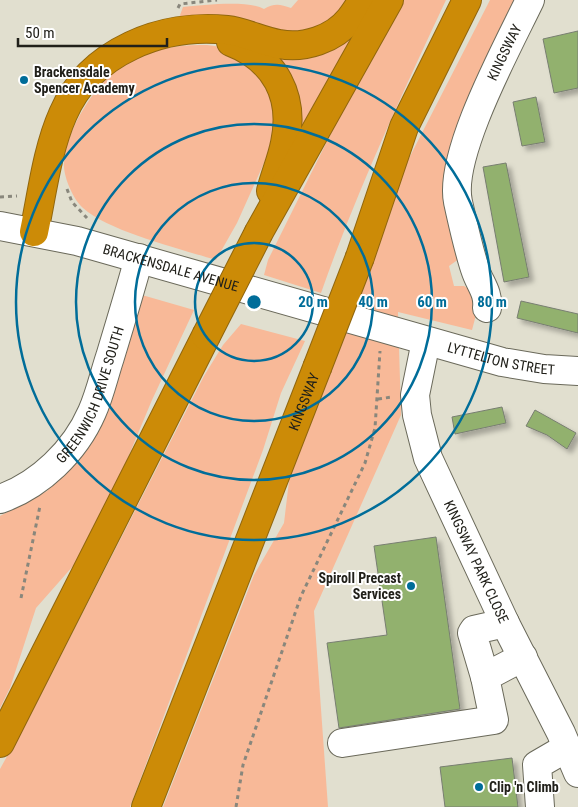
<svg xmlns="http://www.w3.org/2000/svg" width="578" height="807" font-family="'Roboto Condensed',sans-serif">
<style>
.green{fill:#f8b998}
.building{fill:#92b16e;stroke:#787e71;filter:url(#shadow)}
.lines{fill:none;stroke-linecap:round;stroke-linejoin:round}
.minor-casing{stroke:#6a695a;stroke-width:30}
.highway-casing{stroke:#90660e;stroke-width:30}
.path{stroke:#89877c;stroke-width:3;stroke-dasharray:4 4;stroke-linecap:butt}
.minor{stroke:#fff;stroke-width:28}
.highway{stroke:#cc8b07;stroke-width:28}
.highway-bridge-casing{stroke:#90660e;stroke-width:30;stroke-linecap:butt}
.highway-bridge{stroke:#cc8b07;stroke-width:28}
.ring{fill:none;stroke:#006d99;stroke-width:2.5}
.poi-dot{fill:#006d99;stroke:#fff;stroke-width:2}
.labels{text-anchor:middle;stroke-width:4;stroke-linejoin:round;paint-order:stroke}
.street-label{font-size:14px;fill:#21201a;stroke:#fff}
.poi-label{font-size:14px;font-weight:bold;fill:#21201a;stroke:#fff;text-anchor:start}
.centre{fill:#006d99;stroke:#fff;stroke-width:2.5}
.ring-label{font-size:15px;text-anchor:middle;font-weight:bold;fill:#006d99;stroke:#fff;stroke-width:4;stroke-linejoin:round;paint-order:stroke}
</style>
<defs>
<filter id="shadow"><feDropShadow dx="4.5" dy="4.5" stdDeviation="2.5" flood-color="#0004"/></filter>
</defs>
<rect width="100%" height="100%" fill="#e1dfcf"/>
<path class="green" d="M298 0H355L341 20 301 39 179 18 183 7C203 5 249 0 264 9 274 3 280 4 291 8Z
M401 0H446C401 96 356 193 321 293L264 275 268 260 363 69Z
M490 0H520L445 172 461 247 459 259 449 266 454 286H464L481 296 472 330 398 312 401 415 314 611 328 807H163L254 575 284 523 292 456 403 170Z
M357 28 298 141 274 60 279 52Z
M207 45 222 47 274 86 277 134 237 223 216 260C181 249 110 232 83 208 73 199 63 176 64 163 66 129 97 80 126 63 150 49 179 44 207 45Z
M142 295 194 310 152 400 111 498 81 557 36 608 10 688 0 708V516L47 491 74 461Z
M241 324 305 341 281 393 263 450 130 807H0V769L37 702 204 376 223 345Z"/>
<path class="building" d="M578 31V88L554 93 543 39Z
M536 97 545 142 522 146 513 102Z
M506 163 529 277 504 282 483 167Z
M521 301 578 314V333L517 318Z
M502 407 506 423 455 434 452 417Z
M535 410 576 433 567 449 547 435 526 426Z
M436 537 460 709 339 728 327 643 387 635 374 546Z
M512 758 518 807H445L440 767Z"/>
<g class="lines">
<defs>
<g id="minor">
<path id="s1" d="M0 226 77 241 502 362 544 369 578 371"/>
<path id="s2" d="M487 308C489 292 479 283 475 269 468 248 463 224 458 202 448 155 508 46 530 0"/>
<path id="s3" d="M426 341 415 395 417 415 428 458 505 623 561 733 578 773"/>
<path id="s4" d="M0 499C40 485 75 451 92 412 100 394 104 375 110 357 120 324 130 291 139 258"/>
<path d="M485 677 472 633 474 630 505 623"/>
<path d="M342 743 494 720 485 677 523 657"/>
<path d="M540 807 537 765 568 747"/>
</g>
<g id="highway">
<path d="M231 42C275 59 295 96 285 143 282 159 275 175 271 191"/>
<path d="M34 232C42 194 47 150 63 114 90 51 163 23 227 30 245 32 261 41 279 44 304 49 334 39 350 19 355 13 359 6 363 0"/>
<path d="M259 232 389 0"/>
<path d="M360 257 404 127 467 0"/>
<path d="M0 743 206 336"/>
<path id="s5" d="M146 807 317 368"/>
</g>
</defs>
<use href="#minor" class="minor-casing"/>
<use href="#highway" class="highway-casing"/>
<path class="path" d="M178 8 180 4 217 0
M67 189 72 202 87 218
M0 197 17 196
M378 399 392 397
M21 598 40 506
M236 807 243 765 301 596 365 463 375 428 380 351"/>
<use href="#minor" class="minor"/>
<use href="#highway" class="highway"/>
<defs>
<path id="highway-bridge" d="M206 336 259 232
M317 368 360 257"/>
</defs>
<use href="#highway-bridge" class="highway-bridge-casing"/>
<use href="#highway-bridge" class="highway-bridge"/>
</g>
<g class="ring">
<circle cx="254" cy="302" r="59"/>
<circle cx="254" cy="302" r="119"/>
<circle cx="254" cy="302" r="178"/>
<circle cx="254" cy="302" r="238"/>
</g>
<g class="poi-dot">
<circle cx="24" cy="80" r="5"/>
<circle cx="411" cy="586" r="5"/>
<circle cx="479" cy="787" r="5"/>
</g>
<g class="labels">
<g class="street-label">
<text dy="5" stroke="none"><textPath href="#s2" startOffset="269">KINGSWAY</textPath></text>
<text dy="5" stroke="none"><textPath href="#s1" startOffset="176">BRACKENSDALE AVENUE</textPath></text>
<text dy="5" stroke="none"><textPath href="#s1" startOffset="519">LYTTELTON STREET</textPath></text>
<text dy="5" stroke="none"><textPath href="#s4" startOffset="145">GREENWICH DRIVE SOUTH</textPath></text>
<text dy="5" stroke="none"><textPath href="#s5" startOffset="435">KINGSWAY</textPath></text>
<text dy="5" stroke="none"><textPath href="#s3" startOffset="234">KINGSWAY PARK CLOSE</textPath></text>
</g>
<g class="poi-label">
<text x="34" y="77">Brackensdale<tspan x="34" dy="16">Spencer Academy</tspan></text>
<text x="401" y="583" text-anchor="end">Spiroll Precast<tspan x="401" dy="16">Services</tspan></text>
<text x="489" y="792">Clip 'n Climb</text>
</g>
</g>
<circle cx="254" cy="302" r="8" class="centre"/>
<g class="ring-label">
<text x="313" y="307">20 m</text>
<text x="373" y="307">40 m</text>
<text x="432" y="307">60 m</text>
<text x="492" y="307">80 m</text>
</g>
<path d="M18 38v8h149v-8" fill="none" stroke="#21201a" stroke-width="2.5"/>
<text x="25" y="38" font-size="15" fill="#21201a" stroke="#ffffff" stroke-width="4" paint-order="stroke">50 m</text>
</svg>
